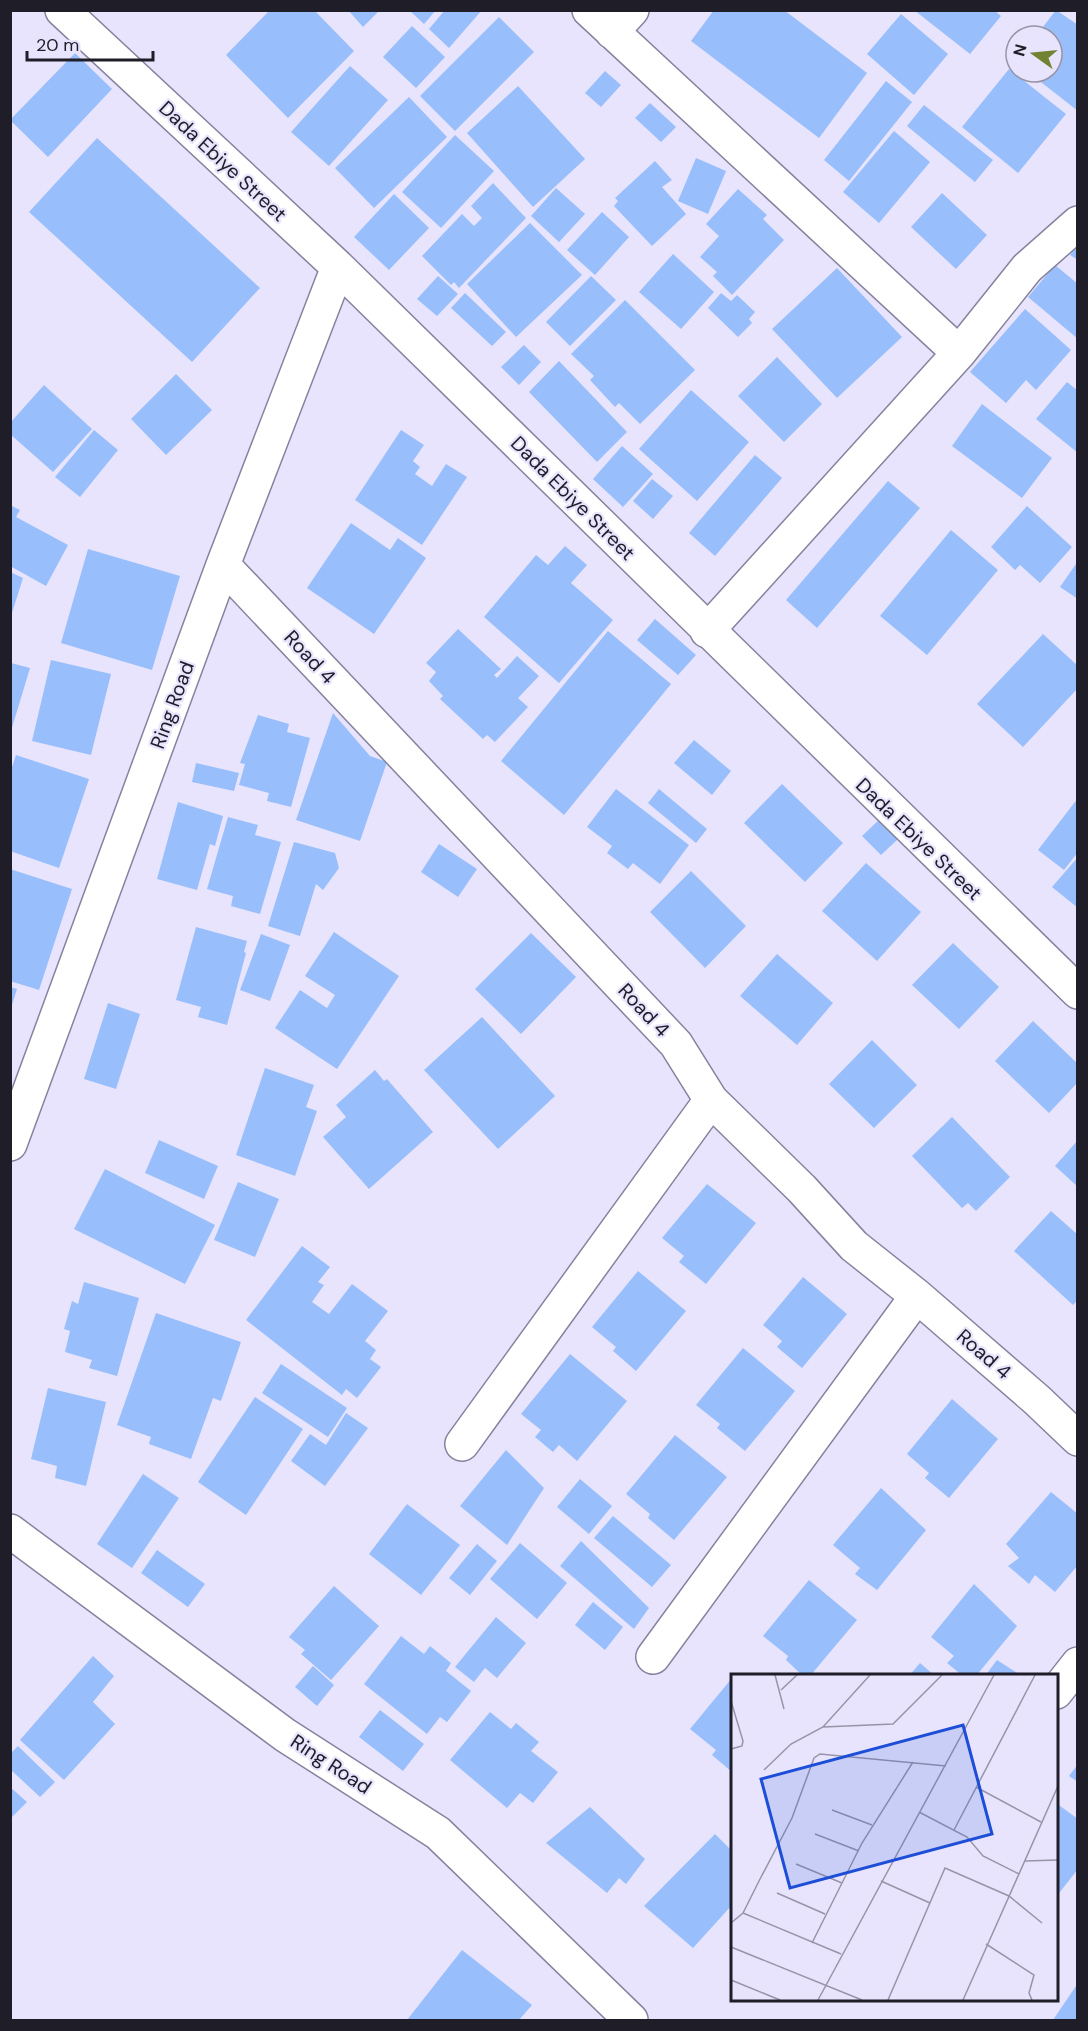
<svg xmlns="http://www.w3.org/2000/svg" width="1088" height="2031" font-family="'DM Sans',sans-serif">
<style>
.building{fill:#98bffb}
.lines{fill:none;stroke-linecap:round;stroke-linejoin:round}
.minor-casing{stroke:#87829e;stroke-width:36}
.minor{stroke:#fff;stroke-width:33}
.labels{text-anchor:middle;stroke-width:4.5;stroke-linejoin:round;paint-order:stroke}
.street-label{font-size:20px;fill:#1f1d28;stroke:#e8e4fd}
.inset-road{fill:none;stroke:#9894a8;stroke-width:1.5}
.view{fill:#1d4ed8;fill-opacity:0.15;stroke:#1d4ed8;stroke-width:3}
.inset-edge{fill:none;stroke:#1f1d28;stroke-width:3}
</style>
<rect width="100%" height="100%" fill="#e8e4fd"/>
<path class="building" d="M270 10H314L354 51 288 118 226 55Z
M348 10H380L363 27Z
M409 10H436L424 24Z
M445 10H482L449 48 429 29Z
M714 10H784L867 73 819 138 691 41Z
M914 10H994L1001 16 970 54Z
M1056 10 1078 25V111L1028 72H1052V36H1036Z
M901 14 948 54 914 95 867 54Z
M499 17 534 52 455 131 420 96Z
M412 26 445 57 416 88 383 57Z
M75 53 112 89 48 157 10 120Z
M350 66 388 100 329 166 291 132Z
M1009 69 1066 114 1018 173 962 127Z
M605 71 621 85 601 107 585 93Z
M886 81 912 102 849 181 824 160Z
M518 86 585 159 533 207 467 133Z
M409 97 447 137 374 208 335 168Z
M650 103 676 127 661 142 635 118Z
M924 105 993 160 975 182 907 126Z
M894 131 930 162 879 223 843 192Z
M455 135 494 171 441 228 402 192Z
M97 138 260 288 192 362 29 212Z
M696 158 726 171 708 214 678 201Z
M655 161 672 180 662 187 686 214 652 246 614 206 618 201 615 198Z
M493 183 526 218 459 288 454 282 451 285 422 256 462 214 474 226 482 218 471 206Z
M556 188 585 214 559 242 531 216Z
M738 189 767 215 763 219 784 240 732 295 713 276 717 272 700 257 719 236 706 224Z
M942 193 987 235 956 269 911 227Z
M394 194 429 228 389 270 354 237Z
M602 212 629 237 595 275 567 250Z
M530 223 582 275 516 337 467 284Z
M1078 245V260L1070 255Z
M673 254 714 292 681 329 639 292Z
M1055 265 1078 284V339L1028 297Z
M837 268 902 337 837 398 772 329Z
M438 276 458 294 437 316 417 299Z
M591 276 616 300 570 346 546 322Z
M465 293 506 332 492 346 451 308Z
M721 293 731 301 737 295 755 312 749 319 752 323 738 337 708 308Z
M625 300 695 370 640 424 619 403 615 407 590 380 594 376 571 354Z
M1025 309 1071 350 1036 390 1026 380 1006 403 970 372Z
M524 345 541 362 519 385 501 367Z
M777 357 822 404 784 442 738 396Z
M559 361 627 432 597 462 529 392Z
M176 374 212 410 166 455 131 419Z
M1067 382 1078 391V453L1036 419Z
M44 385 92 429 53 472 10 434V423Z
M691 390 749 442 697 501 639 449Z
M982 404 1052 458 1022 498 952 446Z
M94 430 118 450 80 497 55 477Z
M401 430 424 445 413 461 420 467 415 474 432 486 446 464 467 477 422 545 355 500Z
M622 446 653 474 623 507 593 479Z
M755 455 782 478 715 556 689 533Z
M652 479 673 496 653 519 633 501Z
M888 481 920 508 817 628 786 600Z
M10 505 20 510 16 517 68 545 46 586 10 566Z
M1027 506 1072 547 1040 583 1020 565 1015 570 991 547Z
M351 523 390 550 398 538 426 558 374 634 307 588Z
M951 530 998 570 927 655 880 616Z
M565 546 587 565 571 583 613 620 559 683 484 617 536 555 548 565Z
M88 549 180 576 152 670 61 643Z
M1078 561V599L1060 587Z
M10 572 23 578 11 616H10Z
M655 619 696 655 678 675 637 640Z
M458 629 501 669 494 675 497 678 517 656 539 676 518 698 528 707 495 742 487 735 483 739 440 699 443 696 429 681 436 672 426 663Z
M608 631 671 684 564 815 501 761Z
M1043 634 1078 666V688L1023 747 977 704Z
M51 660 111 674 91 755 32 741Z
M11 663 30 668 11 731 10 666Z
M333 713 370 756 387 762 360 841 296 820Z
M258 715 289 724 287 732 310 738 291 807 267 801 269 793 239 785 245 764 240 763Z
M694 740 731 771 712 795 674 763Z
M16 755 89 779 59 868 10 851V773Z
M196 763 239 773 234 791 192 782Z
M782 784 843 843 805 882 744 823Z
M616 789 689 845 660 884 633 863 628 869 607 853 612 846 587 827Z
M659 789 707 829 696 843 648 803Z
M1078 798V852L1064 870 1038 850Z
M178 802 223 816 215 846 210 844 197 890 157 879Z
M228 817 258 825 255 835 281 842 260 914 231 906 233 896 207 889Z
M880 819 898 839 881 855 862 836Z
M294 842 335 853 339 868 323 890 316 884 300 936 268 926Z
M439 844 477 869 458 897 421 872Z
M1078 857V908L1052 887Z
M866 863 921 912 877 961 822 911Z
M10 869 72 889 39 990 10 981Z
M691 871 746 926 705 968 650 912Z
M196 927 247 941 244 952 246 953 227 1025 198 1017 201 1007 176 1000Z
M334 932 399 976 337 1069 275 1028 300 990 327 1008 335 995 305 976Z
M531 933 576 977 521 1034 475 989Z
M261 934 290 945 270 1001 240 990Z
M953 943 999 987 959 1029 912 985Z
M777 954 833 1003 797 1045 740 996Z
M10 987 17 989 11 1008H10Z
M108 1003 140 1014 116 1089 84 1079Z
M482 1017 555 1096 498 1149 424 1070Z
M1033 1021 1078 1064V1082L1049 1113 995 1061Z
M872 1040 917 1085 874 1128 829 1084Z
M265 1068 314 1085 306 1107 317 1111 295 1176 236 1155Z
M375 1070 384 1081 387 1079 433 1132 369 1189 323 1137 346 1117 336 1105Z
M952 1117 1010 1177 976 1211 968 1203 962 1208 912 1156Z
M159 1140 218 1166 204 1199 145 1173Z
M1078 1140V1187L1055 1166Z
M105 1169 215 1225 185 1284 74 1229Z
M238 1182 279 1199 255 1257 214 1240Z
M707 1184 756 1223 706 1284 679 1262 684 1256 662 1238Z
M1051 1211 1078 1235V1300L1073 1305 1014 1251Z
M302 1246 330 1267 318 1282 324 1285 312 1302 329 1314 352 1284 388 1311 365 1341 376 1350 370 1359 381 1367 357 1398 346 1389 342 1395 246 1320Z
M638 1271 686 1311 636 1371 613 1351 616 1347 592 1327Z
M803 1277 847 1314 802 1368 777 1347 782 1341 763 1325Z
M84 1282 139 1298 117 1376 89 1368 92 1360 65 1352 70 1331 64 1329 72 1301 78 1304Z
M156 1313 241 1342 221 1401 213 1398 191 1459 149 1444 151 1437 117 1425Z
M743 1348 795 1391 745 1451 717 1428 720 1424 696 1405Z
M570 1354 627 1401 577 1461 559 1445 553 1452 535 1437 541 1430 521 1414Z
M281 1364 347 1408 328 1437 262 1393Z
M48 1388 106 1402 86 1486 55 1478 57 1466 31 1459Z
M255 1397 303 1429 246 1515 198 1482Z
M952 1399 998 1439 949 1498 925 1478 929 1473 907 1454Z
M346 1413 368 1428 325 1486 291 1461 310 1434 326 1445Z
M675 1435 727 1477 674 1540 648 1518 650 1514 626 1494Z
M506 1450 544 1488 507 1545 460 1506Z
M143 1474 179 1498 132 1568 97 1544Z
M580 1479 612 1506 589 1534 557 1507Z
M881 1488 926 1530 877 1590 855 1574 860 1568 833 1545Z
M1051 1492 1078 1514V1565L1055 1592 1035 1575 1029 1584 1008 1566 1019 1558 1006 1544Z
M407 1504 460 1545 421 1595 369 1554Z
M613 1516 671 1565 652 1587 594 1538Z
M581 1541 649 1608 634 1629 560 1566Z
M520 1543 567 1583 537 1619 490 1579Z
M477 1544 497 1561 470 1595 449 1578Z
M157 1550 205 1584 188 1607 141 1573Z
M809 1580 857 1620 810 1676H803L786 1660 788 1656 763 1636Z
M974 1584 1017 1626 976 1676H963L947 1663 954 1656 931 1637Z
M334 1586 379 1626 331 1680 301 1654 305 1650 289 1637Z
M593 1602 623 1627 605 1650 575 1625Z
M496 1617 526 1643 497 1678 485 1668 474 1682 455 1667Z
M401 1636 424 1654 430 1646 451 1663 446 1671 471 1691 447 1722 440 1717 427 1734 364 1684Z
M93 1656 114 1676 93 1702 115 1724 64 1780 20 1740Z
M997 1660 1022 1676H985Z
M920 1663 935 1676H909Z
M313 1666 334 1685 317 1706 295 1687Z
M732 1678V1772L712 1755 716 1750 690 1729Z
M380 1710 424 1744 403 1771 359 1737Z
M490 1712 511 1729 516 1723 539 1742 531 1751 558 1772 533 1803 520 1793 507 1808 450 1760Z
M18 1746 55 1782 40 1797 10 1769V1754Z
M1078 1764V1782L1069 1776Z
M10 1787 27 1802 10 1819Z
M1056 1803 1078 1819V1869L1056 1897Z
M590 1807 645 1859 626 1884 619 1878 607 1893 546 1843Z
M715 1834 732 1851V1905L693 1948 644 1906Z
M462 1950 532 2005 519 2020H407Z
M1078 1983V2020H1053Z"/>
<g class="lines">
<defs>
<path id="minor" d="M62 10 338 267 1078 992
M589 10 959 353
M612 32 632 10
M223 565 676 1044 711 1100 802 1189 854 1246 917 1296 1037 1400 1078 1439
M707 631 959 353 1027 268 1078 223
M10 1144 223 565 338 267
M462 1444 711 1100
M10 1531 285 1735 438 1833 631 2020
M653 1657 917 1296
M1056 1692 1078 1664"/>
</defs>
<use href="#minor" class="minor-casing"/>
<use href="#minor" class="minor"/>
</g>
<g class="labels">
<g class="street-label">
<text transform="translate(223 161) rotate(43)" y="7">Dada Ebiye Street</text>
<text transform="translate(573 498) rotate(45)" y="7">Dada Ebiye Street</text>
<text transform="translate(310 657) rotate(47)" y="7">Road 4</text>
<text transform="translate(172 705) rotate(-70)" y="7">Ring Road</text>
<text transform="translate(919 839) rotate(44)" y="7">Dada Ebiye Street</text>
<text transform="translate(644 1010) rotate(47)" y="7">Road 4</text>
<text transform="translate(984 1354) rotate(41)" y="7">Road 4</text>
<text transform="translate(331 1764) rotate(33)" y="7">Ring Road</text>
</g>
</g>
<g transform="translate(731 1674)">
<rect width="327" height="327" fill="#e8e4fd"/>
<path class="inset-road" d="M44 1 53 35M50 16 66 1M0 27 12 67 11 72 0 75M92 53 162 50 211 1M33 96 60 70 92 53 139 1M245 113 310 148M101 136 141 151M188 138 236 163 252 182 288 200M223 156 304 1M84 160 128 177M294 187 327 186M65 190 111 209M150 207 199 229M46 219 94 240M12 239 110 280M0 249 12 239 28 207 61 144 83 84 89 80 215 92M81 269 131 169 182 88M255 270 303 301 298 319 301 326M0 273 131 326M0 306 49 326M87 326 263 1M157 326 214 194 278 222 311 249M232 326 327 112"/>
<path class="view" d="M232 51 261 160 59 214 30 105Z"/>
<rect width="327" height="327" class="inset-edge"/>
</g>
<rect width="1088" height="2031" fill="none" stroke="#1f1d28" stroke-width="24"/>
<g transform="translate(1034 54) rotate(285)"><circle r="28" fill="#e8e4fd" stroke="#9894a8" stroke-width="1.5"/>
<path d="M0-4.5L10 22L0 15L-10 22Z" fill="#718333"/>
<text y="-9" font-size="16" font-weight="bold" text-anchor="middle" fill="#1f1d28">N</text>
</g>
<path d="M27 51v9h126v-9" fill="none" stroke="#1f1d28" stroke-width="3"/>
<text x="36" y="51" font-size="18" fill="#1f1d28" stroke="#e8e4fd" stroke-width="4.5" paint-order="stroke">20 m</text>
</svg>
